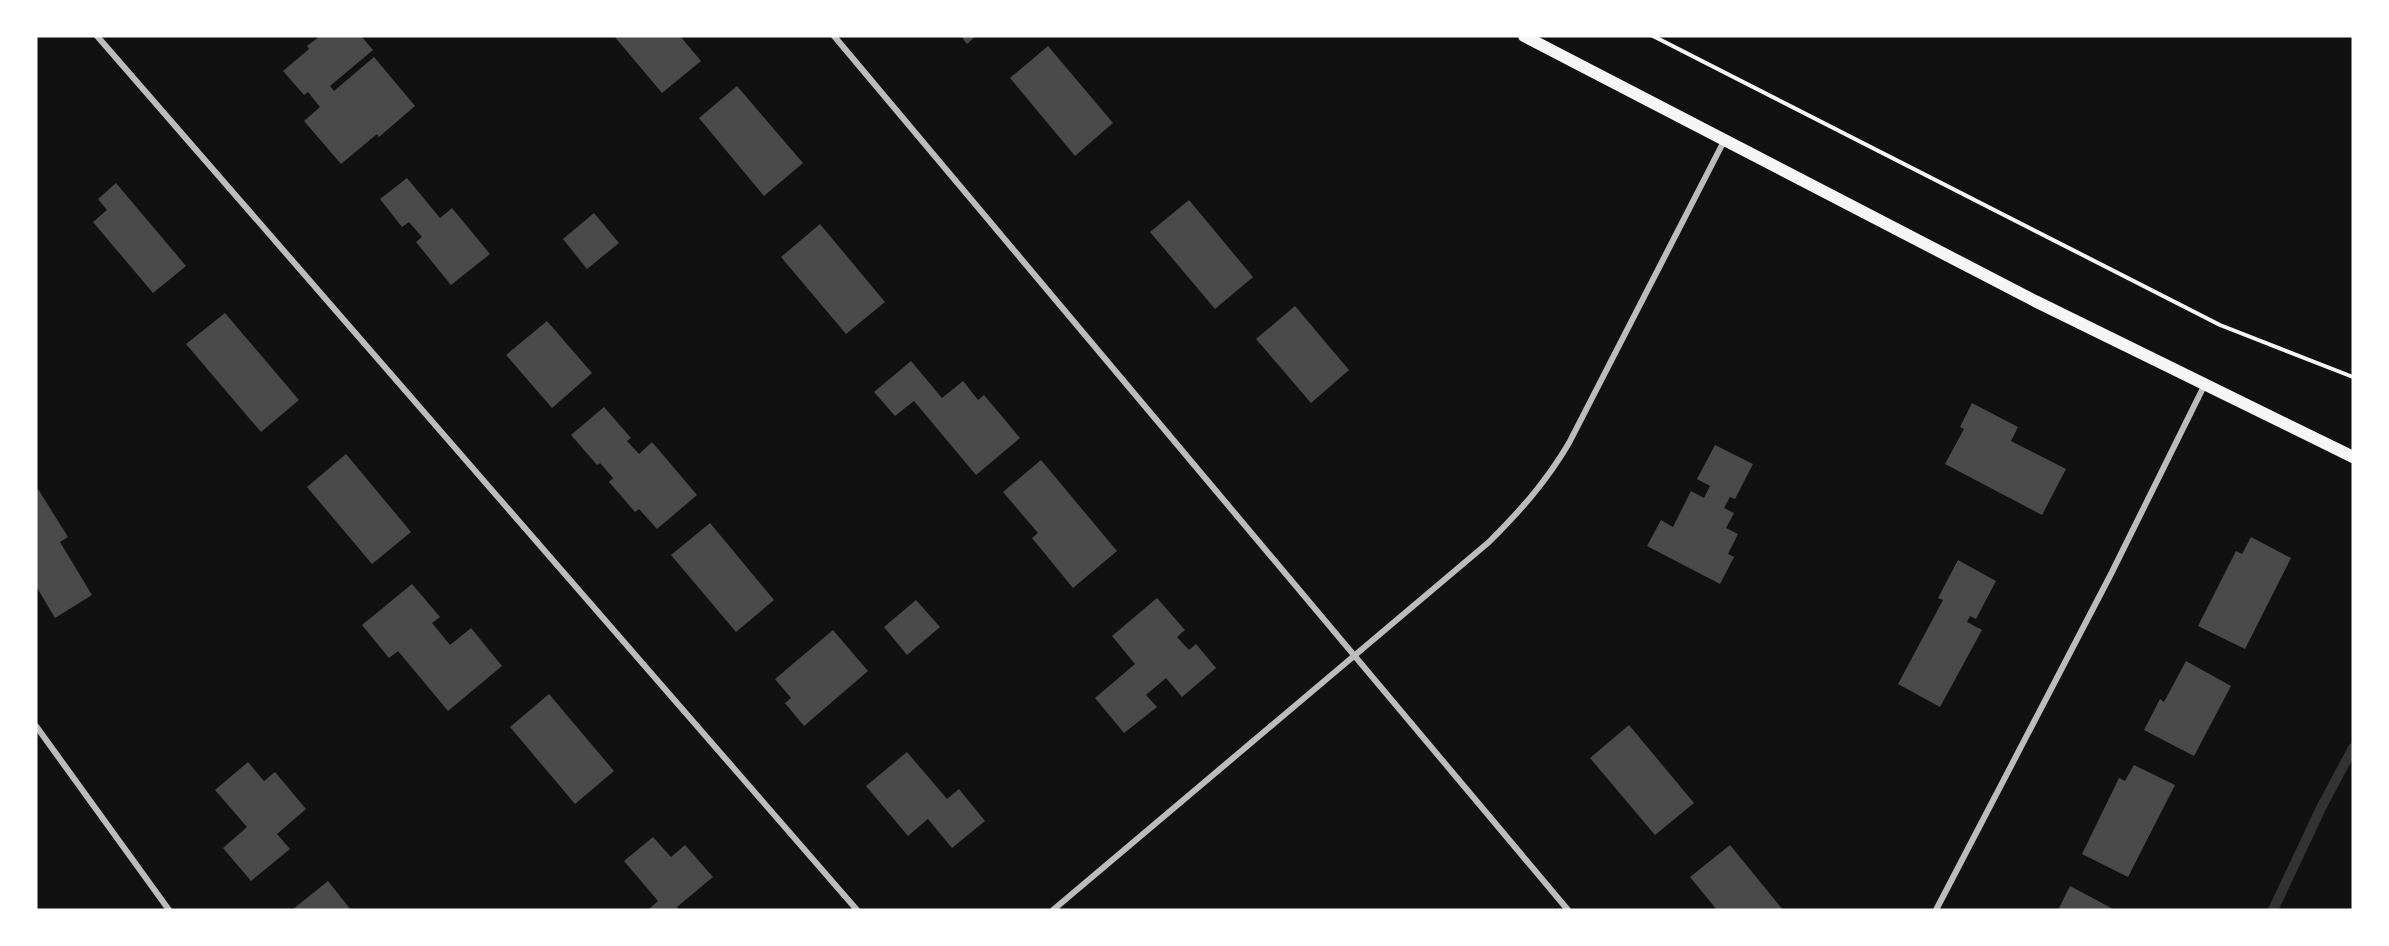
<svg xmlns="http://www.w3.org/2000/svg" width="2389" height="946" font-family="Inter,sans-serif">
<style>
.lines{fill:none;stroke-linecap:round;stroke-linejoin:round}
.stream{stroke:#333;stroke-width:10}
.building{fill:#4a4a4a}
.path{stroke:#f5f5f5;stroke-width:4}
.minor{stroke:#bcbcbc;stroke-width:6}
.secondary{stroke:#f5f5f5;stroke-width:12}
</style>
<rect width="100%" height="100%" fill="#111"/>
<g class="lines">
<path class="stream" d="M2273 910 2322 806 2353 748"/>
</g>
<path class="building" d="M320 36H361L373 50 330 86 334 91 374 57 415 106 379 137 377 134 341 164 304 121 320 107 308 92 304 95 283 71 309 49 307 46Z
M614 36H680L701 61 662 93Z
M961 36H976L967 44Z
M1048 46 1113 123 1075 156 1010 78Z
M737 86 803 163 764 196 699 118Z
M407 178 440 218 452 208 490 254 451 285 416 242 422 237 409 222 402 227 380 199Z
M116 183 186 266 153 293 93 222 107 210 98 199Z
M1189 200 1253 277 1215 309 1150 232Z
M594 213 619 243 587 269 563 239Z
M820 224 885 302 846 334 781 257Z
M1295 306 1349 370 1311 403 1256 339Z
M225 313 299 400 261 432 186 344Z
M547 321 592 373 552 408 506 355Z
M911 361 942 398 963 381 978 400 984 395 1020 438 976 475 914 401 895 416 874 392Z
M1972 403 2018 427 2011 441 2066 469 2042 515 1945 464 1964 429 1960 427Z
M604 407 631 438 627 441 639 454 652 442 697 495 657 529 639 509 635 512 609 482 613 478 600 463 597 465 571 435Z
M1715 445 1753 464 1735 499 1730 497 1724 508 1734 513 1726 528 1738 534 1728 554 1734 557 1720 584 1647 546 1661 520 1673 527 1691 491 1704 498 1710 486 1697 479Z
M346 454 411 532 372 564 307 487Z
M1041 460 1117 551 1073 588 1032 538 1038 533 1003 492Z
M38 489 68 537 60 542 92 595 55 618 36 586V490Z
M710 523 774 600 736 632 671 555Z
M2251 537 2291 558 2245 649 2198 626 2236 551 2242 554Z
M1958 560 1996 581 1976 619 1970 616 1967 622 1982 630 1940 707 1898 684 1943 600 1938 598Z
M412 584 440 617 432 623 450 645 471 628 502 666 448 711 398 651 389 658 362 625Z
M1157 598 1185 630 1177 637 1189 650 1196 644 1216 668 1182 697 1166 678 1146 695 1157 707 1124 733 1095 698 1135 664 1112 636Z
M916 600 940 627 907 655 884 627Z
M833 630 868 671 804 726 785 703 791 698 775 679Z
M2186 661 2231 686 2194 756 2144 730 2160 699 2164 702Z
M549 694 614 771 575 804 510 727Z
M1629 725 1694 803 1655 835 1590 758Z
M907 752 947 799 959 789 985 821 952 848 928 819 908 836 866 786Z
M248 762 264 781 275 772 306 809 277 834 290 849 251 881 223 848 247 827 215 790Z
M2134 765 2175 785 2128 877 2082 854 2119 778 2125 781Z
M653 837 671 857 685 845 713 877 677 907 679 910H648L658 901 624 861Z
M1730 845 1783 910H1717L1690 877Z
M328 881 351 910H292Z
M2070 886 2115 910H2058Z"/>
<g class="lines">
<path class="path" d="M1653 36 2220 325 2353 377"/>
<path class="minor" d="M97 36 857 910
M834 36 1568 910
M36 726 169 910
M1053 910 1489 542C1521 510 1546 482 1569 443L1724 141
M1936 910 2111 574 2205 384"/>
<path class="secondary" d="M1524 36 2035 301 2353 457"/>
</g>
<rect width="2389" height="946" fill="none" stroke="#ffffff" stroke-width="75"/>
</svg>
